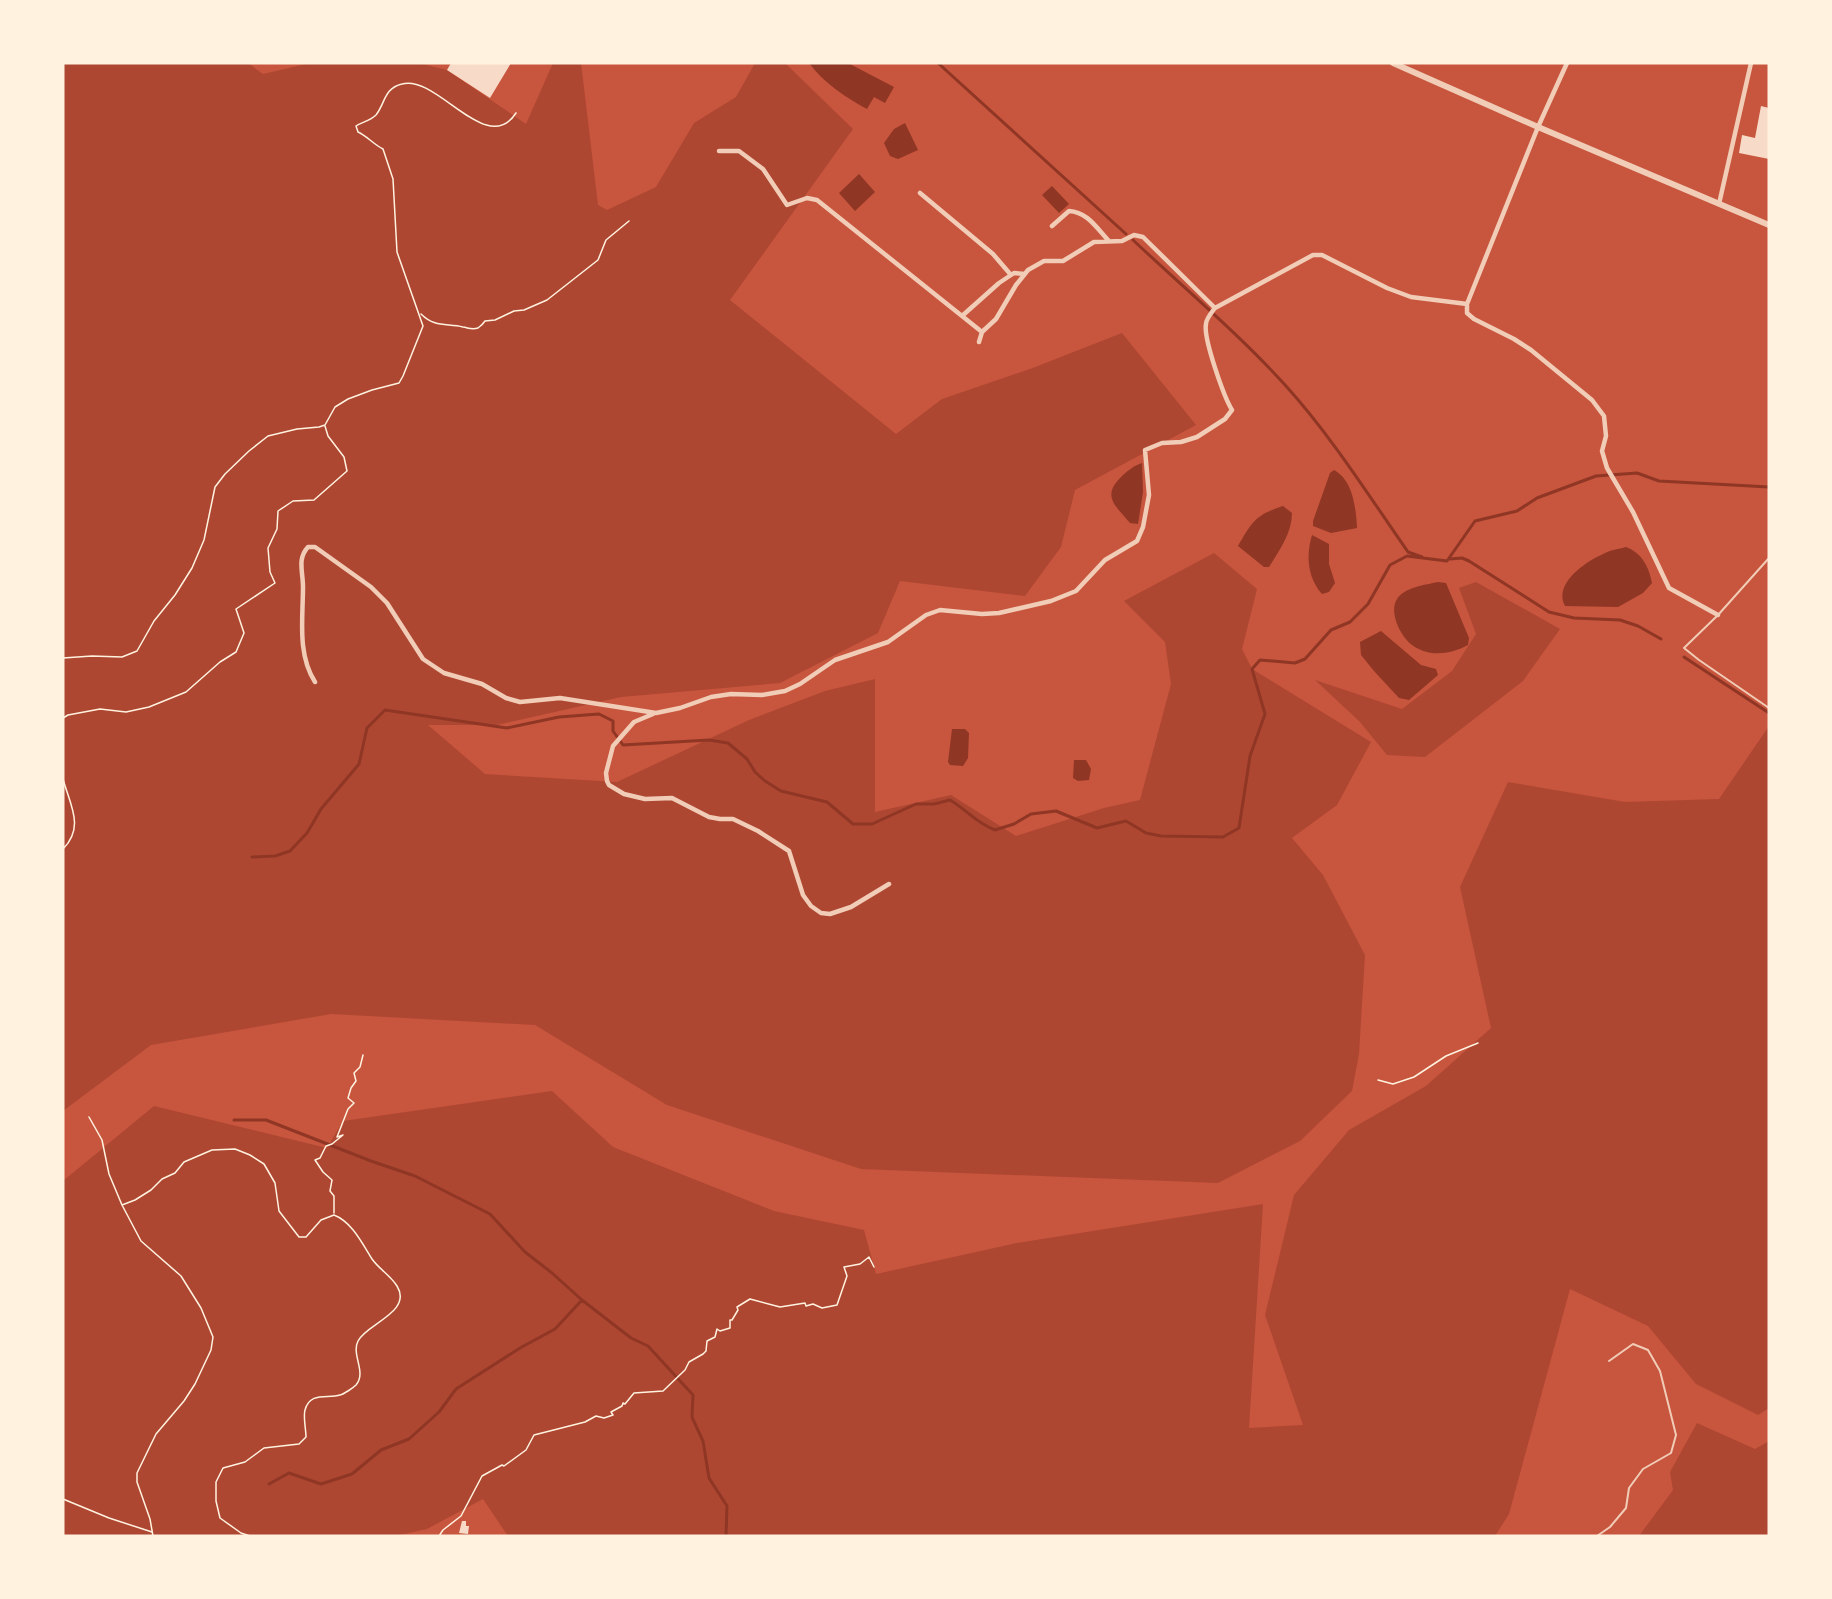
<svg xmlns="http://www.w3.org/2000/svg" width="1832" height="1599" font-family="Georgia,serif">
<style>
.green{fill:#ae4732}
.water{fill:#8f3625}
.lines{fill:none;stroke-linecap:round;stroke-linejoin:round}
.stream{stroke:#8f3625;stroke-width:3}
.building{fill:#f7dbc8}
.path{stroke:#fff3e0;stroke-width:1.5}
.service{stroke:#f1ccb7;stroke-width:2}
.minor{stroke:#f1ccb7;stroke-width:4.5}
.tertiary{stroke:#f1ccb7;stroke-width:6}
</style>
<rect width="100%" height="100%" fill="#c8553d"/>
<path class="green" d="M63 63H248L263 74 310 63H419L447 70 526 124 553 63H581L598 205 607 210 656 187 694 123 736 97 755 63H785L853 129 730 300 896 434 942 399 1030 369 1122 333 1196 425 1075 490 1061 547 1025 596 900 581 878 633 780 683 621 697 497 725H428L485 774 617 782 749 720 825 691 875 679V812L951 795 1016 836 1104 808 1140 800 1171 684 1165 642 1124 601 1214 553 1257 589 1242 649 1252 669 1371 742 1337 805 1292 838 1323 875 1365 955 1359 1054 1352 1091 1300 1141 1218 1183 861 1169 667 1105 535 1025 331 1014 151 1045 63 1111Z
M1476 582 1560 629 1523 681 1425 757 1387 755 1360 722 1315 680 1402 709 1452 671 1476 634 1459 588Z
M1769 726V1408L1758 1415 1696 1384 1648 1326 1570 1289 1509 1514 1495 1536H508L483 1499 427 1529 395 1536H63V1181L154 1106 327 1148 343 1121 552 1091 613 1147 774 1211 864 1230 876 1274 1017 1243 1263 1204 1249 1428 1303 1425 1265 1315 1294 1195 1349 1130 1426 1086 1491 1028 1460 887 1508 782 1625 802 1719 799Z
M1697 1423 1755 1449 1769 1441V1536H1639L1673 1490 1670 1472Z"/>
<path class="water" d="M809 63H848L894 87 885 103 874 97 867 109C845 97 824 83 809 63Z
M905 123 918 150 898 159 890 156 884 143 894 129Z
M859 174 875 192 855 211 839 193Z
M1052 186 1069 204 1059 213 1042 195Z
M1142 463 1143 492 1138 524 1130 523C1115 505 1101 496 1122 476 1129 470 1133 466 1142 463Z
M1334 470C1353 480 1356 508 1357 528L1331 533 1313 526V521L1330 473Z
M1283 506 1292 513C1292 533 1279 551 1269 567H1264L1238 546C1252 522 1255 515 1283 506Z
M1312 535 1329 544V564L1335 583 1329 592 1322 594C1307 577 1306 555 1312 535Z
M1626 547C1642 553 1649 567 1652 583L1643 593 1618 607 1565 606C1553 584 1585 562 1603 554 1610 550 1619 549 1626 547Z
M1438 582 1446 583 1469 638 1468 645C1452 654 1431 657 1415 647 1402 640 1388 613 1397 599 1405 587 1425 585 1438 582Z
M1381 631 1421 665 1436 669 1438 675 1409 700 1399 698 1374 671 1361 655 1360 642Z
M952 729H965L969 733 968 758 963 766 950 765 948 762Z
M1074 760H1086L1091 769 1089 780 1078 781 1073 778Z"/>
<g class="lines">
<path class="stream" d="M938 63 1126 234
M1133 240C1184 288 1239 334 1286 386 1332 437 1369 496 1408 552L1422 557
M1450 559 1462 558 1469 561 1549 612 1574 618 1620 620 1638 626 1661 639
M1684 657 1769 713
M252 857 275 856 290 851 307 833 321 809 359 764 367 728 385 710 507 728 559 717 599 714 613 721V731L623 745 709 740 728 743 747 759 755 772 765 781 781 791 827 802 853 824H872L916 804H934L950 800C967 810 976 823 995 830L1014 824 1031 814 1056 811 1097 828 1126 821 1146 833 1161 836 1223 837 1239 828 1250 756 1265 714 1252 669 1260 660 1295 663 1305 659 1331 630 1350 622 1368 604 1390 565 1407 556 1447 561 1475 521 1517 511 1537 498 1596 476 1637 473 1659 481 1769 487
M234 1120H266L371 1161 415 1176 490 1214 525 1252 552 1273 582 1300 631 1338 648 1346 693 1395 692 1417 703 1441 709 1478 727 1506 726 1536
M269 1484 289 1473 321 1484 352 1474 381 1450 409 1439 439 1412 456 1389 520 1348 555 1329 582 1300"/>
</g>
<path class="building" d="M451 63H511L490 98 447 70Z
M1761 106 1769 108V159L1739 153 1742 135 1755 138Z
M462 1521H466V1526H469L468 1534 459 1533Z"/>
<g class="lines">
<path class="path" d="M421 314C435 328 447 323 463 327 469 328 472 330 478 328 481 326 483 324 485 321L495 320 514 311 524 310 547 300 598 260 606 240 629 221
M63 658 92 656 122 657 137 651 154 621 175 595 192 568 204 540 215 487 225 474 249 451 268 436 297 429 319 427 325 425 335 407 348 399 372 390 399 383 403 376 423 326 397 252 393 179 383 149C373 144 367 136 358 132L356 126C362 122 370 121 376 115 385 104 384 88 402 84 437 74 487 158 516 113
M63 718 68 715 100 709 126 712 149 707 186 692 220 662 236 652 244 633 236 609 275 583 270 572 268 548 277 529 278 511 293 501 314 500 347 471 344 457 328 436 325 426
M63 779C70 805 85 827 63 849
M1378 1080 1393 1084 1414 1077 1446 1056 1478 1043
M89 1117 102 1140 109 1174 122 1205 141 1241 181 1276 201 1308 213 1337 211 1350 195 1384 184 1401 156 1434 137 1473V1482L150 1519 153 1536
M122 1205 135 1200 151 1190 162 1179 175 1173 184 1162 212 1150 235 1149 250 1155 264 1164 275 1183 279 1211 299 1237H306L321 1220 334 1215C352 1222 362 1243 372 1259 379 1269 391 1276 397 1286 413 1312 366 1324 358 1341 351 1355 367 1372 356 1385 353 1388 344 1394 340 1395 328 1399 310 1391 305 1410 303 1417 306 1429 306 1437L299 1444 264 1448 245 1462 223 1468 216 1482V1501L220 1518 241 1533 250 1536
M334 1213V1196L330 1191 332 1180 323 1172 315 1160 320 1158 326 1146 332 1144 343 1135 337 1137 348 1109 354 1103 348 1098 351 1088 356 1081 354 1073 360 1067 363 1055
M63 1499 109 1518 152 1532
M439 1536 443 1530 461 1516 482 1476 502 1465 504 1466 526 1450 534 1435 585 1422 596 1416 604 1418 613 1415 611 1412 622 1406 623 1403 625 1404 634 1393 663 1391 685 1370 689 1362 703 1354 706 1351 707 1341 715 1337 717 1329 720 1331 730 1328V1320H732L738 1310 737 1307 750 1299 780 1307 805 1303 806 1306 813 1304 822 1308 837 1305 847 1276 844 1267 860 1264 869 1257 874 1267"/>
<path class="service" d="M1769 558 1718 615 1684 648 1699 660 1769 708
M1597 1536 1610 1527 1626 1508 1629 1488 1643 1469 1671 1453 1676 1435 1660 1371 1648 1350 1633 1344 1609 1361"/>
<path class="minor" d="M719 151H739L763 169 787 205 807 198 817 200 982 332
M920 193 993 254 1011 275
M1719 204 1751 63
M1052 226 1069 211C1087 212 1096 227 1108 240
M1467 304V313L1474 319 1514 339 1531 350 1592 400 1604 416 1606 436 1602 451 1607 468 1633 512 1669 588 1718 615
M962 316 999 283 1014 273 1025 274
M979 342 982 332 996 319 1016 285 1028 270 1044 261H1063L1094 242 1122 241 1134 235 1143 237 1215 308 1313 255H1322L1387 288 1411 297 1467 304 1538 127 1567 63
M315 682C297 654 303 618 303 587 303 571 297 559 308 547H315L371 587 387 603 423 659 444 673 482 684 506 698 520 702 560 698 656 713 680 708 711 697 731 694 762 695 785 691 800 684 835 660 888 642 926 615 940 610 982 614 999 613 1051 601 1076 591 1105 560 1137 541 1143 527 1149 495 1145 450 1162 443 1181 442 1197 437 1225 419 1232 410C1224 397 1203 338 1206 324 1206 319 1212 312 1215 308
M653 714 634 722 613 746 606 773 607 781 609 785 624 794 645 799 672 798 709 817 720 819H733L758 831 789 851 803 895 811 906 821 913 830 914 851 907 889 884"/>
<path class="tertiary" d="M1393 63 1538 127 1769 225"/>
</g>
<rect width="1832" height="1599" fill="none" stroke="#fff3e0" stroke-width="129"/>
</svg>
